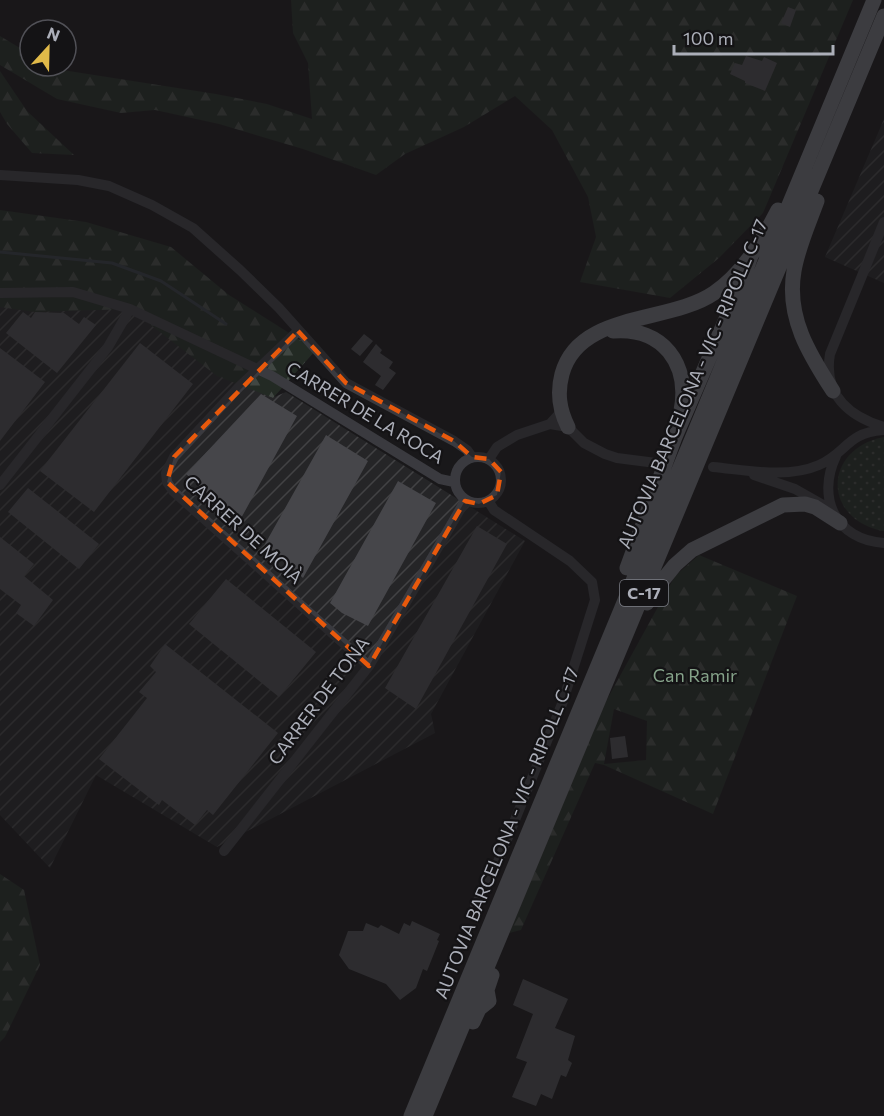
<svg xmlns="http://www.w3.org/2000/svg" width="884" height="1116" font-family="Commissioner,sans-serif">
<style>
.industrial{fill:url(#industrial-furrows)}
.grass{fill:url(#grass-dots)}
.forest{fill:url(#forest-firs);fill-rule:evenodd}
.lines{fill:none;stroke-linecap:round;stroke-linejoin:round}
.stream{stroke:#32383f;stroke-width:3}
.building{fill:#46464a}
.minor{stroke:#3a3a3f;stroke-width:10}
.highway{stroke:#66686f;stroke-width:15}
.marked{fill:none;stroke:#e8590c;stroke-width:4.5;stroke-dasharray:12 8;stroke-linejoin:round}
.labels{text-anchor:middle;stroke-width:4.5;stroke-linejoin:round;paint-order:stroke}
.shield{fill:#141315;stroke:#7e8088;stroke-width:1.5}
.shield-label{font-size:16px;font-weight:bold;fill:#acafb9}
.street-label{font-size:18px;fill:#acafb9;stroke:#141315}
.park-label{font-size:18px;fill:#85a289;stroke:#141315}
</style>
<defs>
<pattern id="industrial-furrows" width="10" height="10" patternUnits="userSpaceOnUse" patternTransform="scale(1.5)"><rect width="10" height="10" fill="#252527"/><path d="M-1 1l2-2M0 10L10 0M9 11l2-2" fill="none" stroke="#424244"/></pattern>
<pattern id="grass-dots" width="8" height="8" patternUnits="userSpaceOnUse" patternTransform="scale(1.5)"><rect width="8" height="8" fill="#232a24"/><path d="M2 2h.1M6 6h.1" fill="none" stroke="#404642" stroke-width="1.8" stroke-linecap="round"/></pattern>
<pattern id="forest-firs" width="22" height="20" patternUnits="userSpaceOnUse" patternTransform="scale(1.5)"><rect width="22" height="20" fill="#232a24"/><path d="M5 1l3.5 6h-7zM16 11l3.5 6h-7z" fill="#404642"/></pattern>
</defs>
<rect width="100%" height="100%" fill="#19181a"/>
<path class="industrial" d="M884 119V283L825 257Z
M0 292 130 309 272 398 286 392 525 541 431 714 435 733 217 847 96 775 50 868 0 815Z"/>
<path class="grass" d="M884 437V531H882C822 518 823 449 884 437Z"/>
<path class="forest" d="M291 0H853L763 213 719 258 670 298 580 282 596 237 588 197 552 130 515 96 464 127 405 154 376 175 303 149 219 124 155 110 121 113 57 99 0 65V36L30 54V66H50L56 69 216 94 267 104 312 119 308 63 293 33Z
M0 71 27 111 74 155 32 153 7 124 0 112Z
M0 210 86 222 171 247 229 295 316 350 273 398 217 376 130 309 35 312 0 307Z
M699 555 797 596 713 814 604 765 595 763 521 930 509 933 604 705 675 576ZM614 709 647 721 646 760 604 764Z
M0 874 24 890 40 965 5 1037 0 1042Z"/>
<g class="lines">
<path class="stream" d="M0 252 112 263 161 281 226 324"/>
</g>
<path class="building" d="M788 7 796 10 790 27 781 23Z
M746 56 762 61 764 57 777 63 765 91 745 83V81L730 74 735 63 742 65Z
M23 312 31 318 35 312 64 313 79 324 84 317 96 325 57 373 6 333Z
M364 334 373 341 360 356 351 349Z
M140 343 193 384 94 512 40 471Z
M376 344 382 350 380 353 393 362 389 368 396 373 383 390 375 385 381 376 363 362Z
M0 348 45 382 0 441Z
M261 394 297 416 239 522 186 474Z
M326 435 368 461 303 578 265 544Z
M398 481 436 503 368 626 342 613 330 603Z
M28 488 99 544 79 569 8 512Z
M477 526 507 544 416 709 385 688Z
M0 537 34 564 24 576 53 600 34 626 16 613 21 605 0 589Z
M226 579 316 652 279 697 189 624Z
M165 644 278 733 213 815 207 810 195 825 162 800 159 805 99 759 147 698 139 692 156 672 150 666Z
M625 736 628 757 612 759 610 738Z
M412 921 440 934 437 940 439 941 427 971 423 969 416 988 400 1000 386 984 349 969 339 955 348 931H363L366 923 378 928 381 925 399 934 404 923 410 926Z
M523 979 568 999 555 1028 575 1036 568 1060 572 1063 566 1077 561 1075 552 1099 541 1094 536 1106 512 1097 527 1062 516 1058 533 1014 513 1005Z"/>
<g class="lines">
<path class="minor" d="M0 175 78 180 109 186 152 205 193 228 240 270 279 308 346 383 454 441 467 450 472 457
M884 222 830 354C823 394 848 416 884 427
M0 293 73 292 130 309 272 376 440 479 454 482
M298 331 239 387 174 457 166 473 167 482 173 491 369 666
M550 424 568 427 584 443 605 454 617 458 656 463
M836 456C816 498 836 540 884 543
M455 480a23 23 0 1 1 46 0a23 23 0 1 1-46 0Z
M489 459 497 447 517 435 550 424 561 412
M713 467C746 470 787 479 819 465 847 453 846 433 883 430
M754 475 795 489 825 506
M0 485 108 347 130 309
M224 851 369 666 465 501
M475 905 491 879 562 704 595 600 592 582 570 561 494 510 489 502"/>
<path class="highway" d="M817 201C809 223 798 247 794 271 786 317 809 354 833 391
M613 331C663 327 690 364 681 411
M568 427C559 409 557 393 562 374 579 311 669 324 714 293 743 273 762 241 778 210
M627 568 675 437 739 289 751 256
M647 603 654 591 675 565 692 550 783 505 805 504 815 507 840 523
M473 1022 479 1009 489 1001 487 990 492 975
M411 1116 874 0
M425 1116 884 16"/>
</g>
<path d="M0 0H884V1116H0ZM298 331 346 383 454 441 472 457 489 459 501 472 497 495 479 504 465 501 369 666 167 482 174 457Z" fill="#19181a" fill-opacity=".55" fill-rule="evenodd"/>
<path class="marked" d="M298 331 346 383 454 441 472 457 489 459 501 472 497 495 479 504 465 501 369 666 167 482 174 457Z"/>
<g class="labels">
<rect class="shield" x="620" y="580" width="48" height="26" rx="4.5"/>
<g class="shield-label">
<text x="644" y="599">C-17</text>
</g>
<g class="street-label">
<text transform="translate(693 384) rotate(-67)" y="6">AUTOVIA BARCELONA - VIC - RIPOLL C-17</text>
<text transform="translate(365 413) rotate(31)" y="6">CARRER DE LA ROCA</text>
<text transform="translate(243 530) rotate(42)" y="6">CARRER DE MOIÀ</text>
<text transform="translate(319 701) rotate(-53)" y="6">CARRER DE TONA</text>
<text transform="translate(507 833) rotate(-68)" y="6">AUTOVIA BARCELONA - VIC - RIPOLL C-17</text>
</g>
<g class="park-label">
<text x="695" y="682">Can Ramir</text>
</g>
</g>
<g transform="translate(48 48) rotate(22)"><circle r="28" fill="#141315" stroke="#515157" stroke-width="1.5"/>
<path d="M0-4.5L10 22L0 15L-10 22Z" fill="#e1ba49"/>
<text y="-9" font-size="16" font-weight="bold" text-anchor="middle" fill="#acafb9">N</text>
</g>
<path d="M674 45v9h159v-9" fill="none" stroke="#acafb9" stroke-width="3"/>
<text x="683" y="45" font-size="18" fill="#acafb9" stroke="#141315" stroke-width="4.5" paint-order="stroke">100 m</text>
</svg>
